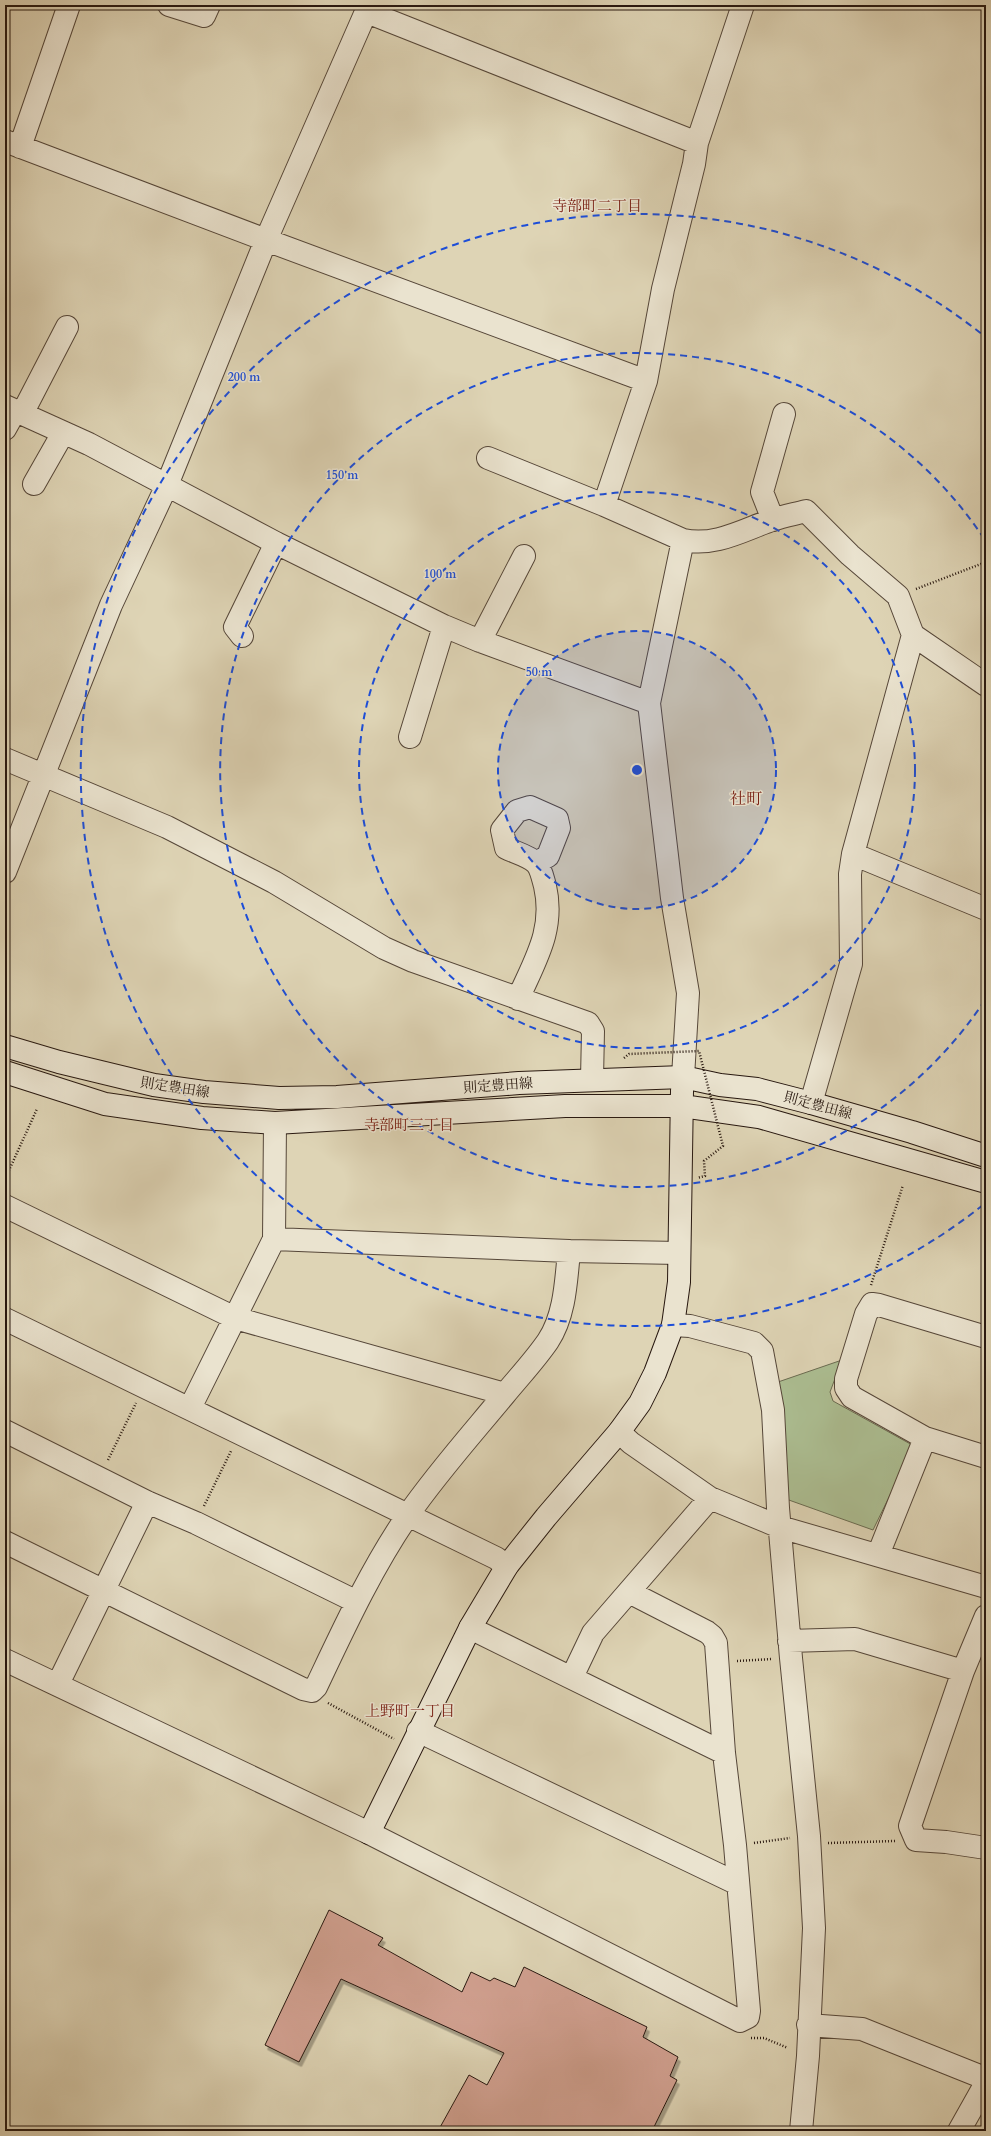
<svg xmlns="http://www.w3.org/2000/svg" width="991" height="2136" font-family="Cardo,'Noto Serif JP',serif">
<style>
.green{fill:#acbe92;stroke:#6a6b51}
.building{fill:#d1a090;stroke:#281810;filter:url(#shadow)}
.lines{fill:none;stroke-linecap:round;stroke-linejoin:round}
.street-casing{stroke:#564739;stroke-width:24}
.secondary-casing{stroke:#281810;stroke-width:24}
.path{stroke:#281810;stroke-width:2.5;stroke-dasharray:1 2;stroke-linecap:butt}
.street{stroke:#eae3cf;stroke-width:22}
.secondary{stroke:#eae3cf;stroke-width:22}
.path-bridge{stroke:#281810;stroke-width:2.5;stroke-dasharray:1 2;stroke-linecap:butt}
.ring{fill:none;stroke:#1d4ed8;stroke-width:2;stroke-dasharray:7 5}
.labels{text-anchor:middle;stroke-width:3;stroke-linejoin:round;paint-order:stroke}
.street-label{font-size:14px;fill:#281810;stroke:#eae3cf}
.neighbourhood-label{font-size:15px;fill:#7a1f14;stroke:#eae3cf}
.quarter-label{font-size:16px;fill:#7a1f14;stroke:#eae3cf}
.centre{fill:#1d4ed8;stroke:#eae3cf;stroke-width:2}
.ring-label{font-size:12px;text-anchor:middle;font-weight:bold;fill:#1d4ed8;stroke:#eae3cf;stroke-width:3;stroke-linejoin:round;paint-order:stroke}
</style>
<defs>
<filter id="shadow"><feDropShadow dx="2.5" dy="4.5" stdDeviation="0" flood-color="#0004"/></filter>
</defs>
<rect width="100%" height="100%" fill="#ded4b5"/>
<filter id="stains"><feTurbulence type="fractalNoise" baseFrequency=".005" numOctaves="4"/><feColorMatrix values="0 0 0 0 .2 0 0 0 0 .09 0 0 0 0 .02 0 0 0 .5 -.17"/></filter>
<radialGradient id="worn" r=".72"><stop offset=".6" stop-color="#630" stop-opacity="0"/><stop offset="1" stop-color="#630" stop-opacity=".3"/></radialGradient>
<path class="green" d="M842 1360 830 1392 833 1401 914 1446 873 1530 786 1499 778 1382Z"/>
<path class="building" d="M329 1910 383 1938 378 1945 462 1992 471 1972 490 1981 494 1978 515 1987 524 1967 647 2027 643 2037 678 2057 670 2076 677 2080 652 2131H438L469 2075 487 2085 504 2053 341 1979 299 2062 265 2045Z"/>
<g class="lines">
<defs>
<path id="street" d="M169 5 204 16 209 5
M743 5 697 143 694 164 663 289 646 381 604 505 683 540C715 547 743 530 772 520 783 516 795 514 806 511L850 555 898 596 913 635 986 685
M367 12 697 143
M5 141 266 240 646 381
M20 147 69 5
M5 406 89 444 276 543 444 626 480 641 649 703
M22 414 67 327
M5 429 15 411
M488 458 604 505
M34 484 63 433
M773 520 762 492 784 414
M242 636 235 627 276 543
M480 641 524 556
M410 737 444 626
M5 759 167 827 274 882 384 948 413 961 588 1023 593 1031 592 1079
M853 854 986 909
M5 872 111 605 167 485 266 240 369 5
M518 999C535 960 555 930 545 886 543 879 541 868 536 863 529 856 514 852 506 848L502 830 517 811 530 807 557 819 559 828 548 856 536 863
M683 1077 688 993 672 898 649 703 683 540
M811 1103 851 964 850 874 853 854 913 635
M5 1206 235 1318 505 1394C472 1434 437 1473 408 1515 371 1569 344 1628 316 1687L312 1691 303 1689 5 1542
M274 1239 569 1251 679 1253
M5 1319 496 1558 507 1566
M673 1325 690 1326 754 1343 762 1351 773 1410 778 1508 791 1658 809 1836 814 1928 808 2056 801 2131
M986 1337 879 1305 872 1304 866 1314 846 1379V1388L852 1397 925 1438 986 1457
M505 1394C519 1377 535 1360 548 1341 565 1315 566 1282 569 1251
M190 1408 274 1239 275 1123
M5 1431 147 1502 196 1523 357 1602
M619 1432 631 1443 710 1498 780 1527 986 1587
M878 1555 925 1438
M986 1616 963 1671 910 1826 916 1840 946 1842 986 1848
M470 1628 724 1753
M789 1641 855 1639 963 1671
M5 1660 369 1833 740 2021 748 2017 749 2011 735 1845 724 1753 716 1643 712 1636 707 1632 629 1592
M572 1677 593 1633 710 1498
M58 1684 147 1502
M418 1731 738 1884
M808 2025 862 2029 982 2077 986 2075
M959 2131 986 2083"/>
<path id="secondary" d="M5 1046 59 1062 154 1085 204 1092 279 1098 337 1097 519 1083 683 1077 720 1085 757 1089 811 1103 912 1132 986 1156
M5 1072 105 1104 202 1118 275 1123 565 1106H682L759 1117 986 1182
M369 1833 470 1628 507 1566 546 1517 619 1432 640 1403 655 1373 673 1325 679 1282 682 1091"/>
</defs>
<use href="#street" class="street-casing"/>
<use href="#secondary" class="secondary-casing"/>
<path class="path" d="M916 589 986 562
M5 1179 37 1109
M871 1285 903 1185
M108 1460 136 1403
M204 1506 231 1451
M737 1661 772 1659
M328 1703 394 1739
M754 1843 790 1838
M828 1843 895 1841
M751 2038H764L788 2048"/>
<use href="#street" class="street"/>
<use href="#secondary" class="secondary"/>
<path class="path-bridge" d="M624 1058 629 1054 699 1051 723 1146 704 1161 705 1176 697 1178"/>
</g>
<circle cx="637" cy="770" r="139" fill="#1d4ed8" fill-opacity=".12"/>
<g class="ring">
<circle cx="637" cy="770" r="139"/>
<circle cx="637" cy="770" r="278"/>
<path d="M985 1000A417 417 0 1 1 985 540"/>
<path d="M983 1205A556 556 0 1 1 983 335"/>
</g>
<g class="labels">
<g class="street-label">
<text transform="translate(498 1085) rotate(-4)" y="5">則定豊田線</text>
<text transform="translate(175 1087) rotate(9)" y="5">則定豊田線</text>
<text transform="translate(818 1105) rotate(15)" y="5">則定豊田線</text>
</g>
<g class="neighbourhood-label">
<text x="597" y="211">寺部町二丁目</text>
<text x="409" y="1130">寺部町三丁目</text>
<text x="410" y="1716">上野町一丁目</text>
</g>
<g class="quarter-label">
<text x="746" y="804">社町</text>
</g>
</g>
<circle cx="637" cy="770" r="6" class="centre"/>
<g class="ring-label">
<text x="244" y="381">200 m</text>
<text x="342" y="479">150 m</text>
<text x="440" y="578">100 m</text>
<text x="539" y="676">50 m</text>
</g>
<rect width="991" height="2136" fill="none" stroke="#ded4b5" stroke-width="20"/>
<rect x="6" y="6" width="979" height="2124" fill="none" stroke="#281810" stroke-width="2"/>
<rect x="10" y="10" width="971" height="2116" fill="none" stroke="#281810"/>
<rect width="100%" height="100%" filter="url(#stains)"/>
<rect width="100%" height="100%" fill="url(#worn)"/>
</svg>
